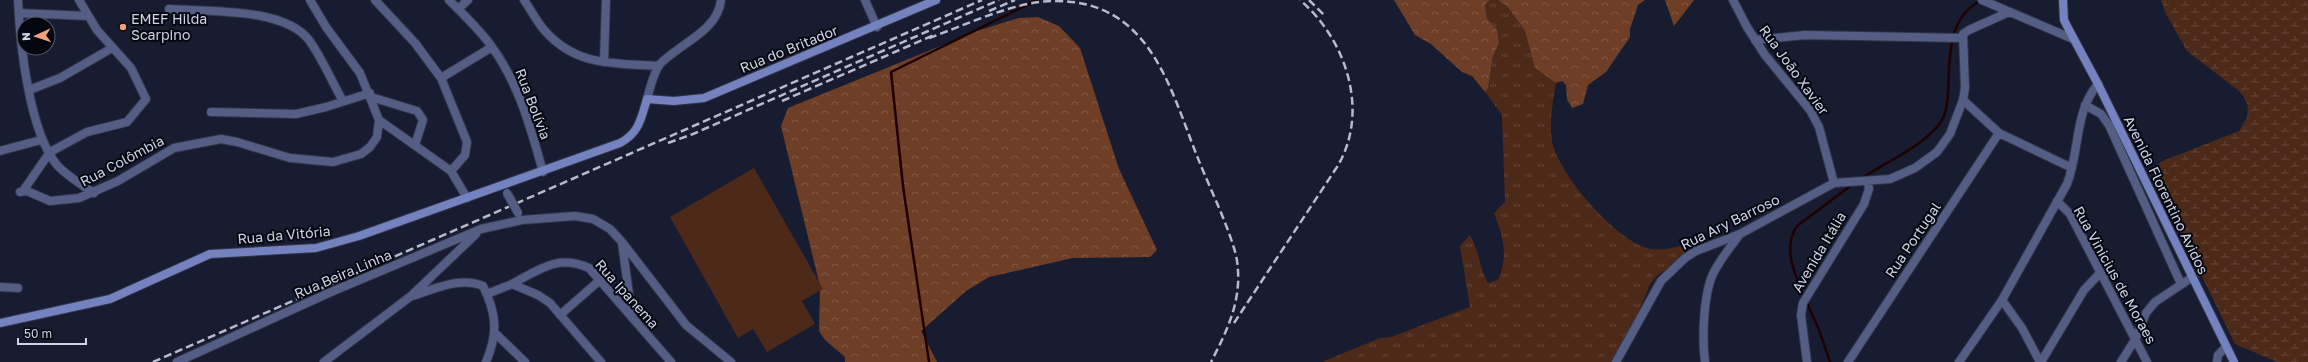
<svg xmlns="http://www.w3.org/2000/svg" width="2308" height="362" font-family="'Golos Text',sans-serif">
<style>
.grass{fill:url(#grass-tufts)}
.forest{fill:url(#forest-crowns)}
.wetland{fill:url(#wetland-marsh)}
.pitch{fill:#4c2918}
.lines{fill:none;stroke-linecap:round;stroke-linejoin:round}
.stream{stroke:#1e0100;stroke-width:2.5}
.street-casing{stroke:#31364a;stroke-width:10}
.secondary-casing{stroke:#31364a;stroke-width:10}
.street{stroke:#545e84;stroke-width:8}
.secondary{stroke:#7482bf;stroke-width:8}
.rail{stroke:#b7bbcb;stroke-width:2.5;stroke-dasharray:8 4;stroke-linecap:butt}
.street-bridge-casing{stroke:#31364a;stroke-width:10;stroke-linecap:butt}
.street-bridge{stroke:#545e84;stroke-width:8}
.poi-dot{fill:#f1a17c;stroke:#050710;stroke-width:1.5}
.labels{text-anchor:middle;stroke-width:4;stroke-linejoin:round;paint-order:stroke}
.poi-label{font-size:14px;fill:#d0d4e3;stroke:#050710;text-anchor:start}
.street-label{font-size:14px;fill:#d0d4e3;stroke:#050710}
</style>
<defs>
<pattern id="grass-tufts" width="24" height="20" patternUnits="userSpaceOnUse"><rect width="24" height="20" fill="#4c2918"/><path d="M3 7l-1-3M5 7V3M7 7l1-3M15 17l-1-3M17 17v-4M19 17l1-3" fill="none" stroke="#654739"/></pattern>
<pattern id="forest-crowns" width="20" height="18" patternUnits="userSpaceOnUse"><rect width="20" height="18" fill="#6f3e26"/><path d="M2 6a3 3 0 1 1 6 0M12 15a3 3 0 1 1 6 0" fill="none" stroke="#825945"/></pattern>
<pattern id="wetland-marsh" width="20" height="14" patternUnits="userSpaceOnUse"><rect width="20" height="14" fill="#4c2918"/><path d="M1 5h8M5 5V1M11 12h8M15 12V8" fill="none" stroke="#654739"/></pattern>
</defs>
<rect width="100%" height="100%" fill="#171c31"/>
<path class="grass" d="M1490 0H1498L1507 6 1525 31 1535 68 1556 83C1553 101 1549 123 1552 141 1558 174 1615 239 1647 248 1660 252 1677 247 1689 244L1681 260 1659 274 1650 284 1630 333 1613 362H1322L1380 338 1391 337 1470 307 1460 246 1470 235C1479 250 1479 268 1488 283L1498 280C1509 256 1503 236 1494 213L1505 202 1502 115 1485 92 1488 88 1493 56 1499 43 1497 30 1487 18 1485 5Z"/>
<path class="forest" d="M1394 0H1490L1485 5 1487 18 1497 30 1499 43 1493 56 1488 88 1485 92 1472 76 1462 72 1431 44 1415 35Z
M1498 0H1645L1638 5 1630 29V37L1606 72 1588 85 1583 104 1572 108 1567 99 1566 85 1562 81 1556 83 1535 68 1525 31 1507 6Z
M1665 0H1694L1674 26Z
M1038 17 1059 26 1080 48 1119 169 1157 250 1150 257 1073 258 989 277 966 291 921 331 937 362H845V357L825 340 819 331 820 286 781 126 788 108 980 30 1019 18Z"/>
<path class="wetland" d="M2161 0H2308V362H2277L2235 344 2157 184 2154 171 2160 162 2239 131 2247 117 2248 106 2244 97 2239 91 2187 51 2166 14Z"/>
<path class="pitch" d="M754 168 823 289 802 301 815 324 767 352 753 329 738 338 670 217Z"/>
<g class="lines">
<path class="stream" d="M1861 179C1885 162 1927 145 1942 120 1947 112 1947 103 1948 94 1950 60 1946 19 1980 1
M1804 297C1795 274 1782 248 1797 226L1853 184
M1806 301 1819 330 1830 362
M929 362 903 186 891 72 1037 0"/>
<defs>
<path id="street" d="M18 0C20 44 29 131 57 165 67 176 82 185 94 193
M310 0 326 27 360 73 379 120 451 171 467 198
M375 0 415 43 441 78 467 142 465 155 451 171
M449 0C464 15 480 30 492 47 519 84 531 129 543 172
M524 0C531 10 537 22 545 31 577 67 615 63 659 66
M865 0 877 27
M1733 0 1747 27 1765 55 1810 110 1819 127 1834 183
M1982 0 2073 39
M169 9C207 12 283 7 309 40 322 58 332 82 343 101
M458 9 468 0
M19 13 88 16
M1755 40 1805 35 1963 38
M604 62 606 0
M441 78 492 47
M29 90 60 78 112 48
M371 97 417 111 423 120 415 145
M647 99C650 89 653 73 660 64 679 44 718 31 721 0
M1963 100 1999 133 2072 168
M2085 105 2101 114 2109 125 2181 284
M211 112 296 114 326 107 370 93
M0 151 41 140
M23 191 50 152 87 132 127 122 146 99 131 68 97 30 79 0
M20 192 27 191 50 201 79 198 118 181 174 148 221 139 237 142 290 158 333 162 361 154 370 147 377 137 379 120
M2057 201 2070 214 2147 362
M622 243 632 316
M512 284C540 269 558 254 589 268L671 362
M0 287 18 288
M487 294 512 284 538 295 550 303 601 362
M412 296C435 289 461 276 483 286 497 314 498 334 486 362
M2002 300 2022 328 2040 362
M560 315 600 280
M495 333 525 362
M177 362 331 292 481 229 522 220 575 216 593 219 610 229 622 242 686 325 731 362
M324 362 411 296 476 234
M1616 362 1661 281 1685 258 1696 251 1740 234 1834 183 1890 179 1915 168 1937 152 1950 134 1963 100 1965 88 1963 34 1969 30 2009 12
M1705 362C1702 338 1703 291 1715 270 1722 257 1732 245 1740 234
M1807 362 1801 315 1803 303 1864 204 1869 189 1868 182
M1848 362 1999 133
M1959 362 2002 300 2067 184C2080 151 2074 112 2098 84
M2041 362 2084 290 2100 273
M2121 362 2136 338 2146 313 2155 302 2191 278
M2217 362 2218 355 2226 347"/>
<path id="secondary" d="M2063 0 2064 20 2068 28 2098 84 2234 362
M0 323 110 299 210 254 316 248 359 236 620 143C639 133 641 119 647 99L674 101 704 98 936 0"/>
</defs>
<use href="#street" class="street-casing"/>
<use href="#secondary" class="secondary-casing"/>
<use href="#street" class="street"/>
<use href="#secondary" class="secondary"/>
<path class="rail" d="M1309 0 1324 15
M989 11 1015 0
M929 38C966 25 1015 1 1054 1 1149 0 1169 85 1197 156 1210 189 1227 222 1236 255 1244 296 1229 327 1211 362
M782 101 934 35
M668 143 693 134 999 0
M1234 323 1337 167C1370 113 1347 40 1300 0
M153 362 982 0"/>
<defs>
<path id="street-bridge" d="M507 193 518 213"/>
</defs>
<use href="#street-bridge" class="street-bridge-casing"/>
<use href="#street-bridge" class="street-bridge"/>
</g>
<circle class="poi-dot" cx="123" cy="27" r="4"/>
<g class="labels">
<g class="poi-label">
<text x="131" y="24">EMEF Hilda<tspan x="131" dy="16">Scarpino</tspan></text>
</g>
<g class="street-label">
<text transform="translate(789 49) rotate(-22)" y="5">Rua do Britador</text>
<text transform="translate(1794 70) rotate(54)" y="5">Rua João Xavier</text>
<text transform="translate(533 104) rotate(69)" y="5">Rua Bolívia</text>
<text transform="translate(122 161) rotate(-28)" y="5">Rua Colômbia</text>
<text transform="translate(2166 195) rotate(64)" y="5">Avenida Florentino Avidos</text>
<text transform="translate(1730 222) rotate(-26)" y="5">Rua Ary Barroso</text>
<text transform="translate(284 235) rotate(-5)" y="5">Rua da Vitória</text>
<text transform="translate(1913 240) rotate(-56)" y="5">Rua Portugal</text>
<text transform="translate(1819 252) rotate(-59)" y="5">Avenida Itália</text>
<text transform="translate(343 274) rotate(-23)" y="5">Rua Beira Linha</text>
<text transform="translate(2115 275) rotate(61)" y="5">Rua Vinicius de Moraes</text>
<text transform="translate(627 294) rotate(48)" y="5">Rua Ipanema</text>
</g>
</g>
<g transform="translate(36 36) rotate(267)"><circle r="19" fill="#050710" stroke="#565964"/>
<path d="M0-3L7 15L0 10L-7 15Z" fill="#f1a17c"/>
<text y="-6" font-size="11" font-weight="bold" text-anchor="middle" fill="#d0d4e3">N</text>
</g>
<path d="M18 338v6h68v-6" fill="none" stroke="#d0d4e3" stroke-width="2"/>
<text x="24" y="338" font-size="12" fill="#d0d4e3" stroke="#050710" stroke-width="3" paint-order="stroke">50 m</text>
</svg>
